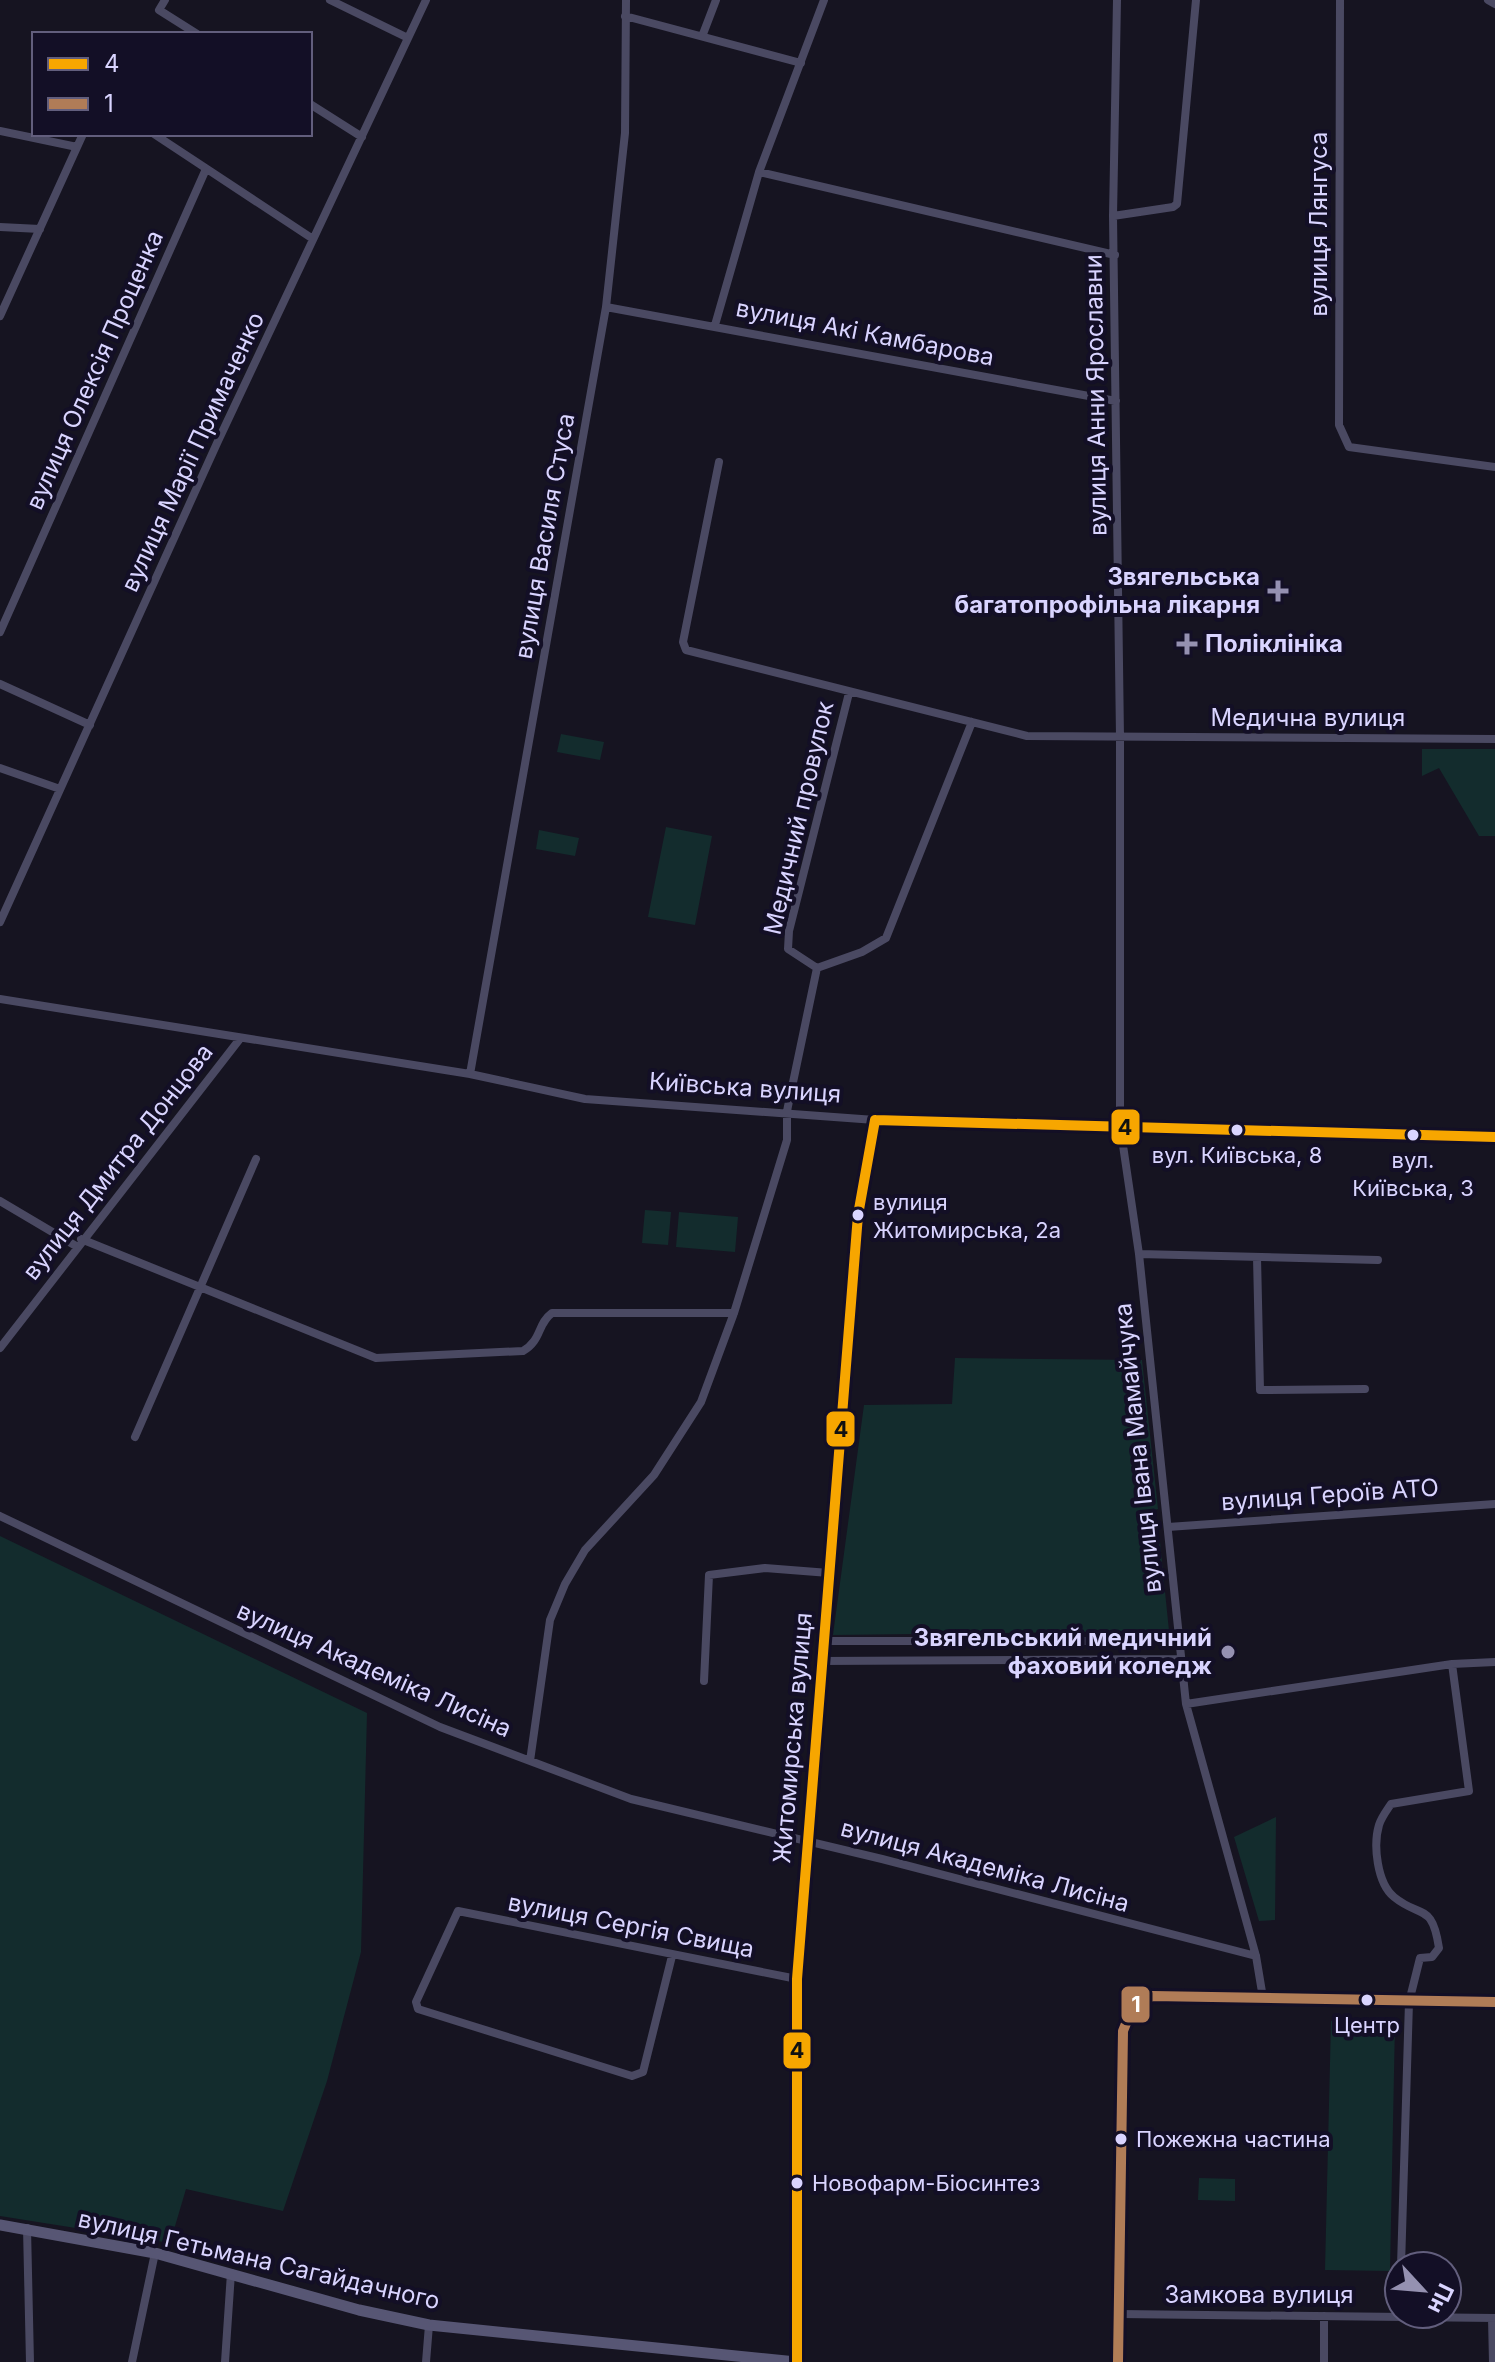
<svg xmlns="http://www.w3.org/2000/svg" width="1495" height="2362" font-family="Inter,sans-serif">
<style>
.green{fill:#132c2d}
.lines{fill:none;stroke-linecap:round;stroke-linejoin:round}
.street{stroke:#4a4962;stroke-width:8}
.secondary{stroke:#575674;stroke-width:11}
.bus-1-casing{stroke:#130f26;stroke-width:16}
.bus-2-casing{stroke:#130f26;stroke-width:16}
.bus-1{stroke:#f7a600;stroke-width:10}
.bus-2{stroke:#b07c57;stroke-width:10}
.poi-dot{fill:#9591b1;stroke:#130f26;stroke-width:3}
.bus-dot{fill:#d9d4ff;stroke:#130f26;stroke-width:3}
.labels{text-anchor:middle;stroke-width:8;stroke-linejoin:round;paint-order:stroke}
.bus-label{font-size:22px;fill:#d9d4ff;stroke:#130f26}
.street-label{font-size:24px;fill:#d9d4ff;stroke:#130f26}
.poi-label{font-size:24px;font-weight:bold;fill:#d9d4ff;stroke:#130f26;text-anchor:end}
.line-badge{stroke:#130f26;stroke-width:3}
.badge-label{font-size:22px;text-anchor:middle;font-weight:bold;fill:#fff}
.pale-badge-label{font-size:22px;text-anchor:middle;font-weight:bold;fill:#111}
</style>
<rect width="100%" height="100%" fill="#161421"/>
<path class="green" d="M561 734 604 742 600 760 557 752Z
M1422 749H1495V836H1479L1439 768 1422 776Z
M666 827 712 836 695 925 648 917Z
M539 830 579 838 575 856 536 849Z
M645 1210 671 1212 668 1245 642 1243Z
M679 1212 738 1217 735 1252 676 1247Z
M955 1358 1142 1360 1158 1509 1148 1511 1149 1544 1160 1542 1169 1631 833 1635 864 1405 952 1404Z
M0 1536 367 1713 361 1952 327 2081 283 2211 186 2189 170 2243 0 2216Z
M1276 1817 1275 1920 1259 1921 1234 1837Z
M1331 2021 1395 2023 1390 2271 1325 2270Z
M1199 2178 1235 2179V2201L1198 2200Z"/>
<g class="lines">
<path class="street" d="M165 0 159 10 197 34
M330 0 408 38
M1117 0 1113 216 1120 737V1125L1139 1254 1186 1704 1256 1956 1263 1998
M1340 0 1339 425 1349 447 1495 467
M1488 0 1495 4
M625 16 801 63
M703 34 716 0
M310 104 362 137
M0 131 77 147
M154 134 313 239
M759 172 1115 255
M1113 216 1173 207 1177 204 1196 0
M0 227 40 229
M606 307 1116 401
M0 316 83 134
M715 325 759 172 824 0
M719 462 683 642 686 650 1027 736 1495 739
M0 632 206 169
M0 684 90 725
M849 693 789 931 788 949 817 968 862 952 886 938 972 722
M0 768 60 789
M0 922 218 441 426 0
M0 999 470 1074 585 1099 875 1120
M470 1074 606 307 625 133 626 0
M0 1201 76 1246
M81 1239 376 1358 523 1351C542 1340 537 1324 552 1313H734
M1139 1254 1378 1260
M1257 1257 1260 1390 1365 1389
M0 1348 239 1040
M135 1437 256 1159
M0 1516 440 1727 631 1799 882 1859 1256 1956
M1168 1527 1495 1504
M822 1641H1177
M820 1661 1179 1659
M704 1681 709 1575 765 1568 829 1573
M1186 1704 1452 1664 1495 1662
M530 1761 550 1620 565 1584 585 1550 654 1475 701 1402 734 1313 787 1140V1111L817 968
M672 1956 643 2072 632 2076 418 2009 416 2002 458 1911 797 1979
M27 2228 30 2362
M1401 2266 1409 2002 1420 1958 1432 1957 1439 1948C1432 1902 1421 1919 1394 1897 1377 1883 1373 1845 1379 1825 1381 1818 1387 1810 1391 1804L1469 1791 1452 1664
M1118 2314 1495 2318
M1492 2318 1493 2362
M132 2362 155 2253
M225 2362 231 2273
M426 2362 429 2325
M1324 2362V2316"/>
<path class="secondary" d="M0 2225 155 2253 359 2310 429 2325 796 2362
M797 2362V1979L858 1215 875 1120 1495 1137
M1118 2362 1123 2031 1133 2006 1152 1996 1495 2002"/>
<defs>
<path id="bus-1" d="M875 1120 1495 1137
M797 2362V1979L858 1215 875 1120"/>
<path id="bus-2" d="M1118 2362 1123 2031 1133 2006 1152 1996 1495 2002"/>
</defs>
<use href="#bus-1" class="bus-1-casing"/>
<use href="#bus-2" class="bus-2-casing"/>
<use href="#bus-1" class="bus-1"/>
<use href="#bus-2" class="bus-2"/>
</g>
<g class="poi-dot">
<path d="M1274 579h8v8h8v8h-8v8h-8v-8h-8v-8h8z"/>
<path d="M1183 632h8v8h8v8h-8v8h-8v-8h-8v-8h8z"/>
<circle cx="1228" cy="1652" r="8"/>
</g>
<g class="bus-dot">
<circle cx="1237" cy="1130" r="7"/>
<circle cx="1413" cy="1135" r="7"/>
<circle cx="858" cy="1215" r="7"/>
<circle cx="1367" cy="2000" r="7"/>
<circle cx="1121" cy="2139" r="7"/>
<circle cx="797" cy="2183" r="7"/>
</g>
<g class="labels">
<g class="bus-label">
<text x="1237" y="1163">вул. Київська, 8</text>
<text x="1413" y="1168">вул.<tspan x="1413" dy="28">Київська, 3</tspan></text>
<text x="873" y="1210" text-anchor="start">вулиця<tspan x="873" dy="28">Житомирська, 2а</tspan></text>
<text x="1367" y="2033">Центр</text>
<text x="1136" y="2147" text-anchor="start">Пожежна частина</text>
<text x="812" y="2191" text-anchor="start">Новофарм-Біосинтез</text>
</g>
<g class="street-label">
<text transform="translate(1319 224) rotate(-90)" y="8">вулиця Лянгуса</text>
<text transform="translate(865 333) rotate(11)" y="8">вулиця Акі Камбарова</text>
<text transform="translate(95 370) rotate(-66)" y="8">вулиця Олексія Проценка</text>
<text transform="translate(1096 395) rotate(-91)" y="8">вулиця Анни Ярославни</text>
<text transform="translate(193 452) rotate(-65)" y="8">вулиця Марії Примаченко</text>
<text transform="translate(545 536) rotate(-80)" y="8">вулиця Василя Стуса</text>
<text x="1308" y="726">Медична вулиця</text>
<text transform="translate(799 818) rotate(-77)" y="8">Медичний провулок</text>
<text transform="translate(745 1088) rotate(4)" y="8">Київська вулиця</text>
<text transform="translate(118 1162) rotate(-52)" y="8">вулиця Дмитра Донцова</text>
<text transform="translate(1138 1448) rotate(-96)" y="8">вулиця Івана Мамайчука</text>
<text transform="translate(1330 1495) rotate(-4)" y="8">вулиця Героїв АТО</text>
<text transform="translate(374 1670) rotate(24)" y="8">вулиця Академіка Лисіна</text>
<text transform="translate(793 1738) rotate(-85)" y="8">Житомирська вулиця</text>
<text transform="translate(985 1866) rotate(15)" y="8">вулиця Академіка Лисіна</text>
<text transform="translate(631 1926) rotate(11)" y="8">вулиця Сергія Свища</text>
<text transform="translate(259 2260) rotate(13)" y="8">вулиця Гетьмана Сагайдачного</text>
<text x="1259" y="2303">Замкова вулиця</text>
</g>
<g class="poi-label">
<text x="1260" y="585">Звягельська<tspan x="1260" dy="28">багатопрофільна лікарня</tspan></text>
<text x="1205" y="652" text-anchor="start">Поліклініка</text>
<text x="1212" y="1646">Звягельський медичний<tspan x="1212" dy="28">фаховий коледж</tspan></text>
</g>
</g>
<g class="line-badge">
<rect x="1110" y="1108" width="31" height="38" rx="8" fill="#f7a600"/>
<rect x="825" y="1410" width="31" height="38" rx="8" fill="#f7a600"/>
<rect x="1120" y="1985" width="31" height="39" rx="8" fill="#b07c57"/>
<rect x="782" y="2031" width="30" height="39" rx="8" fill="#f7a600"/>
</g>
<g class="badge-label">
<text x="1136" y="2012">1</text>
</g>
<g class="pale-badge-label">
<text x="1125" y="1135">4</text>
<text x="841" y="1437">4</text>
<text x="797" y="2058">4</text>
</g>
<rect x="32" y="32" width="280" height="104" fill="#130f26" stroke="#625e7d" stroke-width="2"/>
<rect x="48" y="58" width="40" height="12" fill="#f7a600" stroke="#625e7d" stroke-width="2"/>
<text x="104" y="72" font-size="24" fill="#d9d4ff">4</text>
<rect x="48" y="98" width="40" height="12" fill="#b07c57" stroke="#625e7d" stroke-width="2"/>
<text x="104" y="112" font-size="24" fill="#d9d4ff">1</text>
<g transform="translate(1423 2290) rotate(116)"><circle r="38" fill="#130f26" stroke="#625e7d" stroke-width="2"/>
<path d="M0-6L14 30L0 20L-14 30Z" fill="#9591b1"/>
<text y="-12" font-size="22" font-weight="bold" text-anchor="middle" fill="#d9d4ff">Пн</text>
</g>
</svg>
